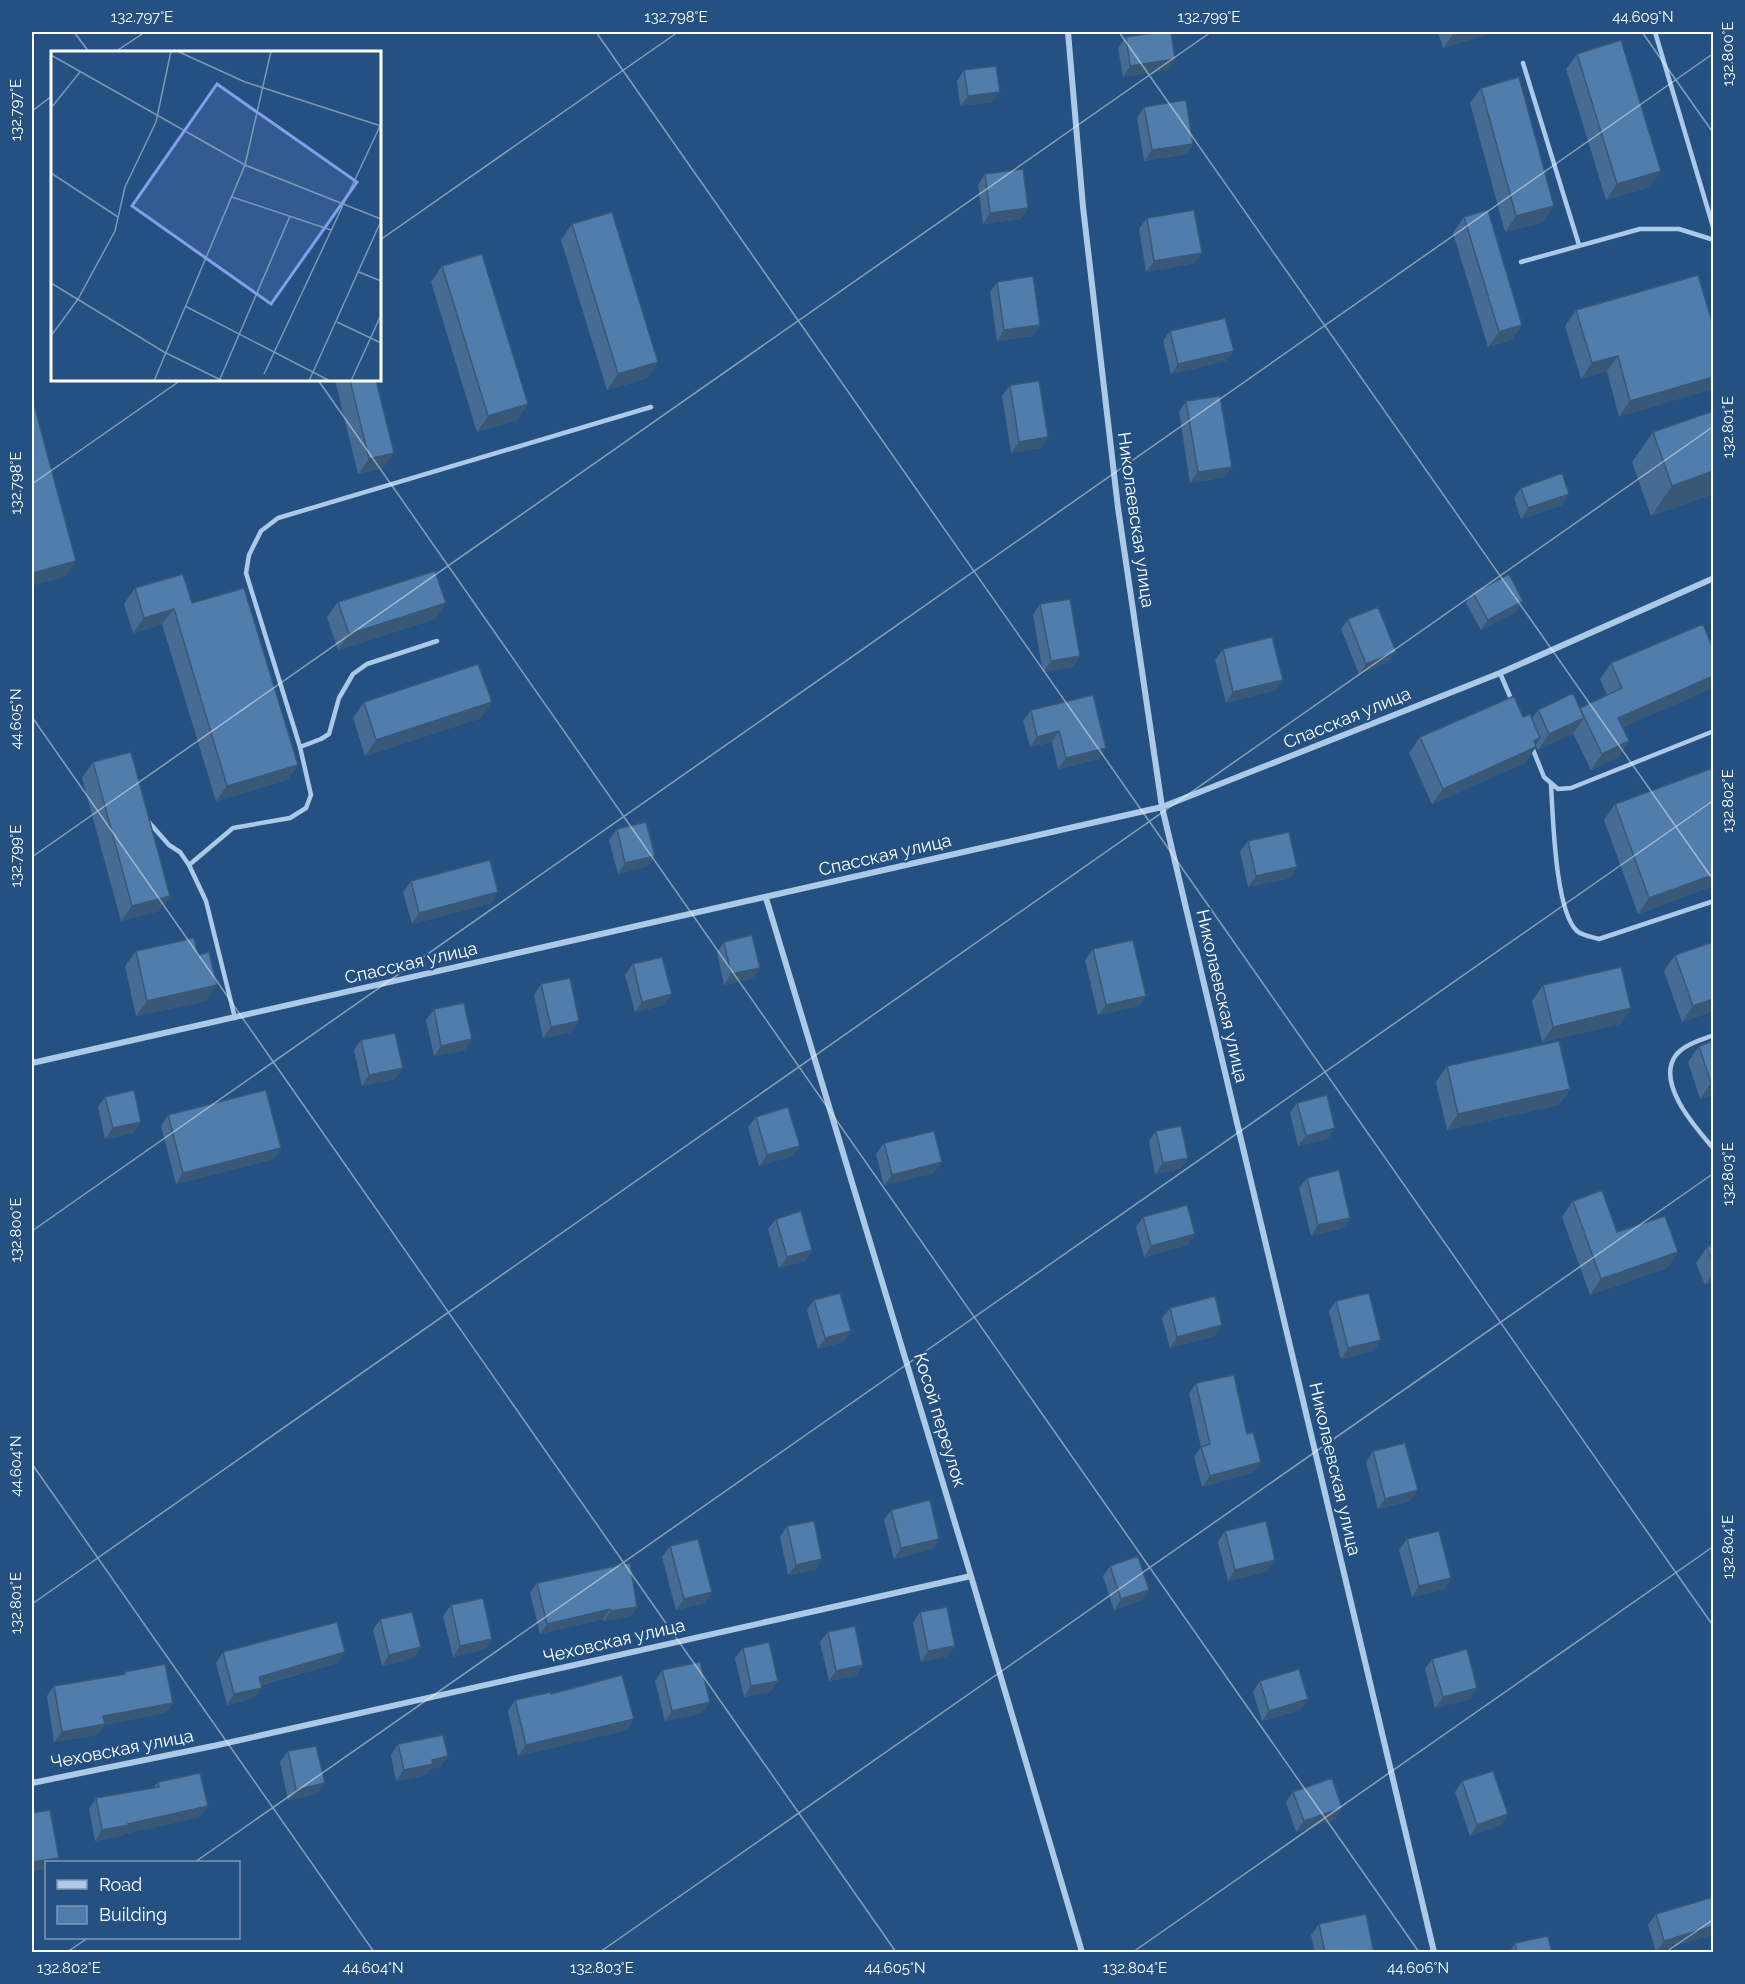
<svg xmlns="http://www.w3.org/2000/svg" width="1745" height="1984" font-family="Raleway,sans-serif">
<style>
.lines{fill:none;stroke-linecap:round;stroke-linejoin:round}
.lane{stroke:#acc9e7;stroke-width:4.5}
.street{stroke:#acc9e7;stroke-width:6}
.wall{fill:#466c94}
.shaded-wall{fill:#395878}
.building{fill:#517dac;stroke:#395878;stroke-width:1.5}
.ticks{fill:none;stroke:#fff;stroke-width:1.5;stroke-opacity:0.45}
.labels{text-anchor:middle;stroke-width:4.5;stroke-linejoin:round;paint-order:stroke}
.street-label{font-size:18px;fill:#fff;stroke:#245182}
.inset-road{fill:none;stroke:#7c97b4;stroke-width:1.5}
.view{fill:#839eea;fill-opacity:0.15;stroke:#839eea;stroke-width:3}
.inset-edge{fill:none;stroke:#fff;stroke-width:3}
.neatline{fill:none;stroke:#fff;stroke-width:2}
.ticks-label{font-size:15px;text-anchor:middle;fill:#fff}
</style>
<rect width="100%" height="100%" fill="#245182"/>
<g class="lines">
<path class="lane" d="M1655 32 1714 230
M1523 63 1579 245
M1521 262 1640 229H1679L1714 240
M1500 673 1512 701
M300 747 321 739 329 734 339 698 353 674 367 664 437 641
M1532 747 1544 777 1558 789 1571 788 1714 731
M1551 785C1553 816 1555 911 1577 931 1583 936 1592 937 1599 939L1714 901
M147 820 169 845 180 852 189 865 206 901 235 1018
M189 865 233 828 290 818 306 808 311 795 300 747 246 573 249 555 261 531 278 518 651 407
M1714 1035C1701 1040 1685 1044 1676 1055 1655 1083 1696 1128 1714 1149"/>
<path class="street" d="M1068 32 1083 207 1118 508 1162 807 1434 1952
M766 898 971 1576 1082 1952
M32 1063 1162 807 1500 673 1714 578
M32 1783 218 1745 971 1576"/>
</g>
<path class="wall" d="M1438 32H1495L1443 48Z
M1126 37 1168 70 1123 77 1118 48Z
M1577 54 1650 187 1606 200 1566 69Z
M964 70 992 102 960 106 957 81Z
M1481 88 1543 222 1505 232 1470 103Z
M1144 107 1193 144 1186 154 1144 161 1137 118Z
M985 174 1021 219 983 224 978 185Z
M1464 217 1522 325 1511 340 1488 347 1453 233Z
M1147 218 1202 253 1194 263 1146 272 1139 229Z
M572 224 658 362 647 378 607 390 561 240Z
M442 266 528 404 517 420 477 432 431 282Z
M997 282 1040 325 1032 336 997 341 990 292Z
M1576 310 1713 325 1619 417 1607 371 1581 379 1565 326Z
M1170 331 1234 351 1226 361 1171 374 1163 341Z
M335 380H376L383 468 358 474Z
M1010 385 1041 448 1011 453 1002 396Z
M1186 401 1225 477 1190 483 1179 412Z
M1713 411V494L1651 516 1632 462 1653 432Z
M1521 488 1562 505 1521 519 1514 498Z
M135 588 192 603 298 765 287 780 216 801 162 624 133 633 124 604Z
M1473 593 1516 612 1481 630 1466 603Z
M338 602 435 619 338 650 327 617Z
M1040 604 1080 656 1073 667 1043 672 1033 615Z
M1348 619 1389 662 1359 674 1341 629Z
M1223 649 1276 690 1226 703 1215 660Z
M1611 663 1712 688 1623 727 1629 741 1618 757 1591 770 1573 733 1538 750 1536 747 1525 763 1432 804 1409 753 1420 737 1523 717 1532 719 1538 710 1579 708 1607 695 1600 679Z
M364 702 481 718 365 756 353 718Z
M1031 710 1099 759 1058 769 1052 742 1030 747 1023 721Z
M93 762 159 911 121 921 82 778Z
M1615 804 1713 886 1638 914 1604 820Z
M617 829 648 866 618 874 609 840Z
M1248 841 1290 878 1248 887 1240 852Z
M411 881 498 892 491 903 412 924 403 892Z
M724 942 753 978 724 985 717 952Z
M1093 949 1146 996 1139 1006 1098 1015 1085 960Z
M136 951 206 1001 136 1016 125 966Z
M1675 955 1713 1011 1682 1022 1664 971Z
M633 964 664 1005 635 1012 625 975Z
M541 984 572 1032 543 1038 534 995Z
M1543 985 1631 1008 1620 1024 1542 1042 1532 1001Z
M434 1009 465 1050 434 1056 426 1020Z
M361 1040 395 1079 362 1086 354 1050Z
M1713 1041V1095L1700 1099 1688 1062 1699 1046Z
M1447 1066 1570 1089 1559 1105 1447 1130 1436 1082Z
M105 1097 134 1133 105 1139 98 1107Z
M1297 1103 1328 1139 1298 1146 1290 1113Z
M168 1115 281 1148 274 1159 176 1184 161 1126Z
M756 1117 800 1146 792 1156 759 1166 748 1127Z
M1156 1131 1188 1158 1180 1169 1155 1174 1149 1141Z
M884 1143 934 1173 884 1185 876 1154Z
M1307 1178 1350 1218 1343 1228 1311 1236 1299 1188Z
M1573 1201 1617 1232 1678 1252 1667 1268 1590 1295 1562 1217Z
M1143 1217 1188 1245 1144 1257 1136 1227Z
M776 1219 812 1250 805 1261 779 1268 768 1229Z
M1713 1245V1281L1705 1285 1696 1263 1707 1247Z
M814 1300 851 1331 843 1342 818 1349 807 1310Z
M1336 1301 1381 1340 1373 1351 1341 1359 1329 1311Z
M1170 1308 1215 1336 1170 1348 1162 1318Z
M1196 1383 1254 1472 1202 1487 1194 1457 1201 1447 1189 1394Z
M1373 1451 1410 1501 1378 1509 1366 1462Z
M891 1510 939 1539 932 1549 894 1559 884 1520Z
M787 1526 822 1559 815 1570 788 1575 780 1537Z
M1225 1531 1268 1571 1228 1581 1218 1542Z
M1407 1539 1451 1578 1444 1589 1412 1597 1399 1550Z
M670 1546 712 1592 704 1603 676 1610 662 1557Z
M1110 1566 1149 1590 1142 1600 1114 1610 1103 1576Z
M537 1583 637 1607 629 1617 603 1621V1619L540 1634 530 1593Z
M451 1605 492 1639 485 1649 453 1657 443 1616Z
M920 1612 948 1656 921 1662 913 1623Z
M380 1619 421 1647 414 1658 382 1666 373 1630Z
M828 1632 863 1665 855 1676 829 1681 820 1642Z
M743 1648 778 1681 770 1692 744 1697 735 1658Z
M223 1652 338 1663 261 1685 254 1698 227 1705 216 1663Z
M1432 1659 1477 1688 1470 1699 1435 1708 1425 1669Z
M662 1670 702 1713 665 1721 655 1681Z
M125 1672 173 1703 165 1713 104 1725 97 1735 54 1742 47 1696 54 1686 123 1675Z
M1260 1681 1300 1710 1262 1721 1253 1692Z
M551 1694 627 1730 518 1756 508 1711 515 1700Z
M398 1744 448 1756 440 1767 429 1769 426 1775 396 1781 391 1755Z
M288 1751 317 1794 288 1800 280 1762Z
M1462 1781 1501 1825 1470 1836 1455 1792Z
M158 1782 208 1806 200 1817 123 1834 121 1836 95 1841 89 1809 96 1798 153 1788Z
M1293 1792 1342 1808 1335 1819 1296 1832 1286 1802Z
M1713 1897 1656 1952 1648 1925 1656 1914Z
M1319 1924 1374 1953H1315L1311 1935Z
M1515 1943 1552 1953H1509Z"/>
<path class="shaded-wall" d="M1457 32H1495L1443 48 1454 33Z
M1175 59 1168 70 1123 77 1130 66Z
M1000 92 992 102 960 106 968 96Z
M1193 144 1186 154 1144 161 1152 150Z
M1661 171 1650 187 1606 200 1617 184Z
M1554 206 1543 222 1505 232 1516 216Z
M1028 208 1021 219 983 224 990 213Z
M1202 253 1194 263 1146 272 1154 261Z
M1040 325 1032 336 997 341 1004 330Z
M1522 325 1511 340 1488 347 1499 332Z
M1234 351 1226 361 1171 374 1178 364Z
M1618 356 1607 371 1581 379 1592 363Z
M658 362 647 378 607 390 618 374Z
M1713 377V389L1619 417 1630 401Z
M528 404 517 420 477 432 488 416Z
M1048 437 1041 448 1011 453 1019 442Z
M394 453 383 468 358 474 369 459Z
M1232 467 1225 477 1190 483 1198 472Z
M1713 471V494L1651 516 1672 486Z
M1569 494 1562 505 1521 519 1528 508Z
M76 561 65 577 32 586V575L33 573Z
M1523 601 1516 612 1481 630 1488 620Z
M446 603 435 619 338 650 349 634Z
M174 609 162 624 133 633 144 618Z
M1396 652 1389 662 1359 674 1366 664Z
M1080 656 1073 667 1043 672 1051 661Z
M1713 676V686L1712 688 1607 734 1618 718Z
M1283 680 1276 690 1226 703 1233 692Z
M492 702 481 718 365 756 376 740Z
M1584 718 1573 734 1538 750 1549 734Z
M1059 731 1052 742 1030 747 1037 737Z
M1540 738 1534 748 1536 747 1525 763 1432 804 1443 789Z
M1629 741 1618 757 1591 770 1602 754Z
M1106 748 1099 759 1058 769 1066 758Z
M298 765 287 780 216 801 227 786Z
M655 856 648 866 618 874 625 863Z
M1297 867 1290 878 1248 887 1256 876Z
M1713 875V886L1638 914 1649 898Z
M498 892 491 903 412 924 419 913Z
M170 896 159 911 121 921 132 906Z
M760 968 753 978 724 985 731 974Z
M217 985 206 1001 136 1016 147 1001Z
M672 994 664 1005 635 1012 642 1002Z
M1146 996 1139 1006 1098 1015 1106 1005Z
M1713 999V1011L1682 1022 1693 1006Z
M1631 1008 1620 1024 1542 1042 1553 1027Z
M579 1021 572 1032 543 1038 551 1027Z
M472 1039 465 1050 434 1056 441 1046Z
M403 1068 395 1079 362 1086 369 1075Z
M1711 1083H1713V1095L1700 1099Z
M1570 1089 1559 1105 1447 1130 1458 1114Z
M141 1122 134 1133 105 1139 113 1128Z
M1335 1128 1328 1139 1298 1146 1306 1136Z
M800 1146 792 1156 759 1166 767 1155Z
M281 1148 274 1159 176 1184 183 1173Z
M1188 1158 1180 1169 1155 1174 1163 1163Z
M942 1162 934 1173 884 1185 892 1175Z
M1350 1218 1343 1228 1311 1236 1318 1225Z
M1195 1234 1188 1245 1144 1257 1151 1246Z
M812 1250 805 1261 779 1268 787 1257Z
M1678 1252 1667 1268 1590 1295 1601 1279Z
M1713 1272V1281L1705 1285Z
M1222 1325 1215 1336 1170 1348 1177 1337Z
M851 1331 843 1342 818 1349 825 1338Z
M1381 1340 1373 1351 1341 1359 1348 1348Z
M1261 1462 1254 1472 1202 1487 1210 1476Z
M1418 1490 1410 1501 1378 1509 1385 1499Z
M939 1539 932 1549 894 1559 901 1548Z
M822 1559 815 1570 788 1575 796 1565Z
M1275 1560 1268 1571 1228 1581 1235 1570Z
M1451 1578 1444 1589 1412 1597 1419 1586Z
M1149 1590 1142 1600 1114 1610 1121 1599Z
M712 1592 704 1603 676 1610 684 1599Z
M637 1607 629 1617 603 1621 611 1611Z
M610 1609 603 1619 540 1634 547 1624Z
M492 1639 485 1649 453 1657 460 1646Z
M955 1646 948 1656 921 1662 928 1651Z
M421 1647 414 1658 382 1666 389 1655Z
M345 1652 338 1663 251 1687 259 1677Z
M863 1665 855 1676 829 1681 836 1671Z
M778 1681 770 1692 744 1697 751 1686Z
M262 1688 254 1698 227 1705 234 1694Z
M1477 1688 1470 1699 1435 1708 1443 1697Z
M1308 1699 1300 1710 1262 1721 1269 1711Z
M710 1702 702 1713 665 1721 672 1711Z
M173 1703 165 1713 104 1725 97 1735 54 1742 62 1732 103 1716Z
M634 1719 627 1730 518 1756 526 1745Z
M448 1756 440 1767 429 1769 426 1775 396 1781 404 1770 432 1760Z
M325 1783 317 1794 288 1800 296 1790Z
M208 1806 200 1817 123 1834 121 1836 95 1841 102 1830Z
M1342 1808 1335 1819 1296 1832 1304 1821Z
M1508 1814 1501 1825 1470 1836 1477 1825Z
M59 1858 56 1863H46V1869L32 1872V1862Z
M1713 1926V1935L1656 1952 1664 1941Z"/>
<path class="building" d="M1160 32H1171L1175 59 1130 66 1126 37Z
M1621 40 1661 171 1617 184 1577 54Z
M996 66 1000 92 968 96 964 70Z
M1519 77 1554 206 1516 216 1481 88Z
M1186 100 1193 144 1152 150 1144 107Z
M1023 169 1028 208 990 213 985 174Z
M1194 210 1202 253 1154 261 1147 218Z
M1488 210 1522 325 1499 332 1464 217Z
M612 212 658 362 618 374 572 224Z
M482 254 528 404 488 416 442 266Z
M1698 275 1713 325V377L1630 401 1618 356 1592 363 1576 310Z
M1033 276 1040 325 1004 330 997 282Z
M1225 318 1234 351 1178 364 1170 331Z
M350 380H376L394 453 369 459Z
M1039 381 1048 437 1019 442 1010 385Z
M1220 396 1232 467 1198 472 1186 401Z
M33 401 76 561 33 573 32 566V402Z
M1713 411V471L1672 486 1653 432Z
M1562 473 1569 494 1528 508 1521 488Z
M435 571 446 603 349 634 338 602Z
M183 574 192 603 244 588 298 765 227 786 174 609 144 618 135 588Z
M1509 574 1523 601 1488 620 1473 593Z
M1070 599 1080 656 1051 661 1040 604Z
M1378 607 1396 652 1366 664 1348 619Z
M1703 624 1713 649V676L1618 718 1629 741 1602 754 1580 708 1622 688 1611 663Z
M1272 637 1283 680 1233 692 1223 649Z
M478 664 492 702 376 740 364 702Z
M1573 693 1584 718 1549 734 1538 710Z
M1093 695 1106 748 1066 758 1059 731 1037 737 1031 710Z
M1514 696 1523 717 1530 714 1540 738 1534 741 1536 747 1443 789 1420 737Z
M131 752 170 896 132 906 93 762Z
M1713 768V875L1649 898 1615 804Z
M646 822 655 856 625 863 617 829Z
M1289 832 1297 867 1256 876 1248 841Z
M490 860 498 892 419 913 411 881Z
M752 935 760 968 731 974 724 942Z
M194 938 198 955 209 952 217 985 147 1001 136 951Z
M1133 940 1146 996 1106 1005 1093 949Z
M1713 942V999L1693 1006 1675 955Z
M662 957 672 994 642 1002 633 964Z
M1621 967 1631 1008 1553 1027 1543 985Z
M570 978 579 1021 551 1027 541 984Z
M464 1003 472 1039 441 1046 434 1009Z
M395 1033 403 1068 369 1075 361 1040Z
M1559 1041 1570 1089 1458 1114 1447 1066Z
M1713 1041V1083H1711L1699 1046Z
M134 1090 141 1122 113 1128 105 1097Z
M266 1090 281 1148 183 1173 168 1115Z
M1327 1095 1335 1128 1306 1136 1297 1103Z
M788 1107 800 1146 767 1155 756 1117Z
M1181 1126 1188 1158 1163 1163 1156 1131Z
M934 1131 942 1162 892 1175 884 1143Z
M1339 1170 1350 1218 1318 1225 1307 1178Z
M1602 1190 1617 1232 1665 1216 1678 1252 1601 1279 1573 1201Z
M1187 1205 1195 1234 1151 1246 1143 1217Z
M801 1211 812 1250 787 1257 776 1219Z
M1713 1245V1263L1707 1247Z
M840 1293 851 1331 825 1338 814 1300Z
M1369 1293 1381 1340 1348 1348 1336 1301Z
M1215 1296 1222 1325 1177 1337 1170 1308Z
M1234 1375 1247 1434 1253 1432 1261 1462 1210 1476 1201 1447 1210 1444 1196 1383Z
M1405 1443 1418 1490 1385 1499 1373 1451Z
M930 1500 939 1539 901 1548 891 1510Z
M814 1521 822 1559 796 1565 787 1526Z
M1266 1521 1275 1560 1235 1570 1225 1531Z
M1439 1531 1451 1578 1419 1586 1407 1539Z
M698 1539 712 1592 684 1599 670 1546Z
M1138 1556 1149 1590 1121 1599 1110 1566Z
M630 1563 637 1607 611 1611 610 1609 547 1624 537 1583Z
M483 1598 492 1639 460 1646 451 1605Z
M947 1607 955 1646 928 1651 920 1612Z
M412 1612 421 1647 389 1655 380 1619Z
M337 1622 345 1652 259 1677 262 1688 234 1694 223 1652Z
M855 1626 863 1665 836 1671 828 1632Z
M769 1642 778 1681 751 1686 743 1648Z
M1467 1649 1477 1688 1443 1697 1432 1659Z
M700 1662 710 1702 672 1711 662 1670Z
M165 1664 173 1703 103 1716 105 1724 62 1732 54 1686 125 1674V1672Z
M1299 1669 1308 1699 1269 1711 1260 1681Z
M622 1675 634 1719 526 1745 515 1700 551 1692V1694Z
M443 1735 448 1756 432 1760 433 1764 404 1770 398 1744Z
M316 1746 325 1783 296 1790 288 1751Z
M1493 1771 1508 1814 1477 1825 1462 1781Z
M200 1773 208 1806 128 1824 129 1825 102 1830 96 1798 159 1787 158 1782Z
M1332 1778 1342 1808 1304 1821 1293 1792Z
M50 1810 59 1858 32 1862V1813Z
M1713 1897V1926L1664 1941 1656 1914Z
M1366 1914 1374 1953H1325L1319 1924Z
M1548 1936 1552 1953H1517L1515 1943Z"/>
<path class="ticks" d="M74 32 89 52M596 32 1714 1627M1119 32 1714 881M1642 32 1714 134M115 52 145 32M32 111 52 96M380 240 678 32M318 380 1419 1952M32 484 181 380M32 717 896 1952M32 857 1211 32M32 1231 1714 53M32 1464 374 1952M32 1604 1714 426M195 1862 1714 800M67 1952 88 1938M600 1952 1714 1173M1133 1952 1714 1546M1666 1952 1714 1919"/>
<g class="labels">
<g class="street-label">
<text transform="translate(1136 520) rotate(82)" y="6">Николаевская улица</text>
<text transform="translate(1347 718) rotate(-22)" y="6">Спасская улица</text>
<text transform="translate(885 855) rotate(-13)" y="6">Спасская улица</text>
<text transform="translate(411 963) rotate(-13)" y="6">Спасская улица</text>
<text transform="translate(1222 996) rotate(77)" y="6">Николаевская улица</text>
<text transform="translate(940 1420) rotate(73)" y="6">Косой переулок</text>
<text transform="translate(1335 1469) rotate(77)" y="6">Николаевская улица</text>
<text transform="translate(614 1641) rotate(-13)" y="6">Чеховская улица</text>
<text transform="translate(122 1749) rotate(-11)" y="6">Чеховская улица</text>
</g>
</g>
<g transform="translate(51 51)">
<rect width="330" height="330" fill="#245182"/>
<path class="inset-road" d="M126 0 194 31 330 75M0 4 194 114 330 168M0 57 29 21M0 122 67 166M181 146 280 179M308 221 330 230M0 232 113 301 172 330M134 255 279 330M286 271 330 292M0 285 27 248 64 180 74 136 105 71 120 0M213 323 329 75M169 328 239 165M103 330 194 114 220 0M258 330 330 170M300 330 330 264"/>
<path class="view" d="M166 33 306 131 220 253 81 155Z"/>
<rect width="330" height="330" class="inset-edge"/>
</g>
<rect width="1745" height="1984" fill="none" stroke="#245182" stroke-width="66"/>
<rect x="45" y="1861" width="195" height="78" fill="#245182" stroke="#7c97b4" stroke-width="1.5"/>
<rect x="57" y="1880" width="30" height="9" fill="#acc9e7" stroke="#7c97b4" stroke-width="1.5"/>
<text x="99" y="1891" font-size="18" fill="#ffffff">Road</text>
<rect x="57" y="1906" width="30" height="18" fill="#517dac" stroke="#7c97b4" stroke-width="1.5"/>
<text x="99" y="1921" font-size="18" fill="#ffffff">Building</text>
<rect x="33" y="33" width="1679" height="1918" class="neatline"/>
<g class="ticks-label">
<text x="142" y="22">132.797°E</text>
<text x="676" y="22">132.798°E</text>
<text x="1209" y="22">132.799°E</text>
<text x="1643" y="22">44.609°N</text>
<text transform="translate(1728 54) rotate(-90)" y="5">132.800°E</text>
<text transform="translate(16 110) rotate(-90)" y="5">132.797°E</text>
<text transform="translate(1728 427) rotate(-90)" y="5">132.801°E</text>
<text transform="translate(16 483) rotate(-90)" y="5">132.798°E</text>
<text transform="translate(16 719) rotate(-90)" y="5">44.605°N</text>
<text transform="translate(1728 801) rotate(-90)" y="5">132.802°E</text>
<text transform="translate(16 856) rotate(-90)" y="5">132.799°E</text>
<text transform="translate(1728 1174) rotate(-90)" y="5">132.803°E</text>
<text transform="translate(16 1230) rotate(-90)" y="5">132.800°E</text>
<text transform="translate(16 1466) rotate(-90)" y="5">44.604°N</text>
<text transform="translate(1728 1547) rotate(-90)" y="5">132.804°E</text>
<text transform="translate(16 1603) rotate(-90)" y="5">132.801°E</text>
<text x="69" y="1973">132.802°E</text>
<text x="373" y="1973">44.604°N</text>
<text x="602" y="1973">132.803°E</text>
<text x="895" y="1973">44.605°N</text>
<text x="1135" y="1973">132.804°E</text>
<text x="1418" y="1973">44.606°N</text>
</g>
</svg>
